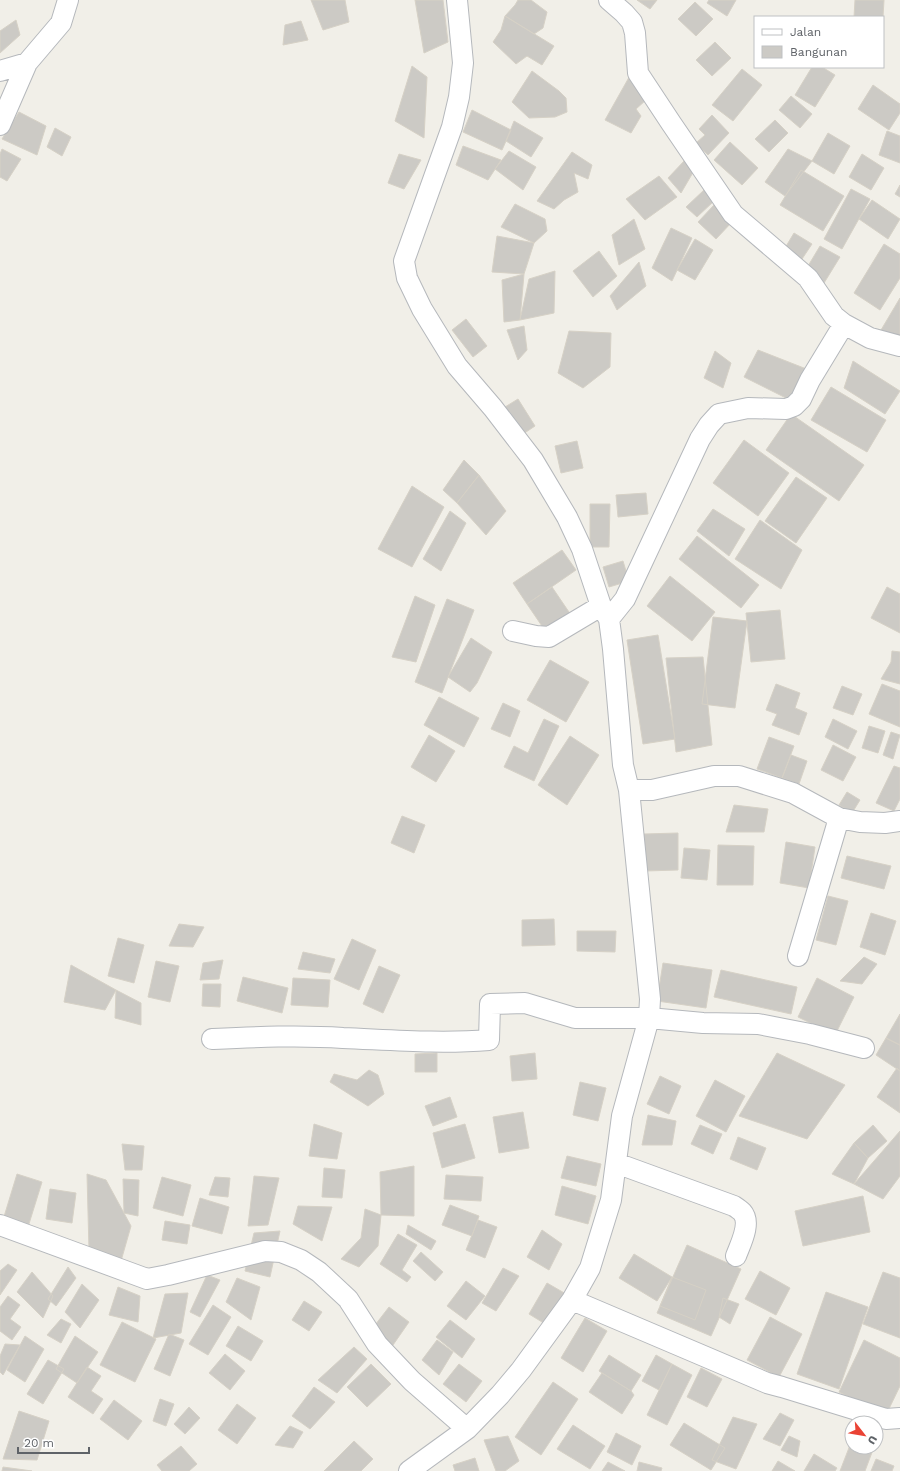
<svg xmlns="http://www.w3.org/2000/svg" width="900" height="1471" font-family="'Work Sans',sans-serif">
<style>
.building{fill:#cccac5;stroke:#d6d1c6}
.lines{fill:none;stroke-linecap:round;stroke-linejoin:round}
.street-casing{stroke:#b5b8bc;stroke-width:22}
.street{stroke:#fff;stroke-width:20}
</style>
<rect width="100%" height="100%" fill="#f1efe8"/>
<path class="building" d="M311 0H345L349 22 323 30Z
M415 0H443L448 42 424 53Z
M518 0H531L547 12 543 28 534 34 505 16 515 5Z
M637 0H657L650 9Z
M709 0H736L727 16 707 3Z
M855 0H884L883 17H854Z
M695 2 713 19 696 36 678 19Z
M505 16 554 46 542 65 527 56 516 64 493 42 501 30Z
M16 20 20 35 0 53V31Z
M301 21 308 40 283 45 285 25Z
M715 42 731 58 712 76 696 60Z
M412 66 427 77 424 138 395 121Z
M812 67H822L835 75 815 107 795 95Z
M742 69 762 85 733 121 712 105Z
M532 71 559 91 566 98 567 112 555 117 529 118 512 102Z
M632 72 646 100 636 109 641 116 631 133 605 120Z
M873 85 900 104V113L889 130 858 109Z
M791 96 812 114 800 128 779 110Z
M472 110 511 130 502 150 463 132Z
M19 112 46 126 37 155 2 139Z
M712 115 729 133 708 155 696 143 705 135 699 129Z
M775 120 788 133 769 152 755 139Z
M514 121 543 138 531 157 506 141Z
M55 128 71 137 62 156 47 147Z
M887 131 900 136V163L879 155Z
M828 133 850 146 834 174 812 161Z
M730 142 758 168 742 185 714 160Z
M463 146 501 160 488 180 456 165Z
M2 149 21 159 7 181 0 177V154Z
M788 149 812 161 785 196 765 182Z
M509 151 536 167 523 190 495 169Z
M572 152 592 165 588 179 574 173 578 192 564 200 554 209 537 201Z
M399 154 421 160 404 189 388 183Z
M862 154 884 168 871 190 849 177Z
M685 160 695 169 681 193 668 178Z
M801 170 844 196 823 231 780 205Z
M659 176 677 197 645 220 626 199Z
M900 185V197L895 194Z
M851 189 870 199 842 249 824 239Z
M704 190 714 201 697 217 686 207Z
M872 200 900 219 888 239 859 219Z
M515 204 545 219 547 231 534 243 501 227Z
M714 205 732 222 716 239 698 222Z
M634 219 645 249 619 265 612 235Z
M671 228 692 238 672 281 652 268Z
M794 233 812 244 802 259 785 248Z
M497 236 534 243 524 274 492 272Z
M695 239 713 250 695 280 677 270Z
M884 244 900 254V278L880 310 854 293Z
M820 246 840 257 824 283 805 271Z
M599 251 617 276 593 297 573 271Z
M639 262 646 286 617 310 610 296Z
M555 271 554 313 520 320 529 279Z
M524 274 520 320 504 322 502 280Z
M900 298V341L881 330Z
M466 319 487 346 473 357 452 330Z
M524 326 527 350 518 360 507 330Z
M569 331 611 333 610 367 583 388 558 373Z
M758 350 809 370 792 401 744 377Z
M715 351 731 363 723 388 704 378Z
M853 361 900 391 885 414 844 388Z
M831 387 886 420 867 452 811 420Z
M518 399 535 426 523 434 505 407Z
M791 414 864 465 839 501 766 450Z
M744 440 789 473 758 516 713 483Z
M577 441 583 468 561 473 555 446Z
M464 460 479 475 457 503 443 490Z
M479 475 506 511 486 535 457 503Z
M796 477 827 498 796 543 765 521Z
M412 486 444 507 412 567 378 549Z
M646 493 648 514 618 517 616 495Z
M590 504H610L609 547H590Z
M713 509 745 529 729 556 697 531Z
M450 511 466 523 441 571 423 559Z
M760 520 802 550 781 589 735 559Z
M697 536 759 585 741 608 679 559Z
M562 550 576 570 527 604 513 583Z
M623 561 629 581 609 587 603 567Z
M670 576 715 612 692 641 647 606Z
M552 587 571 615 546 632 527 604Z
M887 587 900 594V633L871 618Z
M415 596 435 605 416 662 392 657Z
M447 599 474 610 442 693 415 682Z
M780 610 785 659 751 662 746 613Z
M713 617 747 621 735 708 702 704Z
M658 635 675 739 643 744 627 640Z
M471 638 492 652 477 683 470 692 448 677Z
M892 651 900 652V684L881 679 891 662Z
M703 657 712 745 676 752 666 658Z
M550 660 589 682 566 722 527 700Z
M776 684 800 693 795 708 807 713 799 735 772 725 777 714 766 710Z
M882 684 900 691V727L869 714Z
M842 686 862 694 853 715 833 708Z
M439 697 479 718 464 747 424 725Z
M503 703 520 711 510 737 491 729Z
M544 719 559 726 534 781 504 767 514 746 528 753Z
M833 719 857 731 848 749 825 737Z
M869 726 885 731 878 753 862 748Z
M891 732 900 735 893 759 883 755Z
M429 735 455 751 436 782 411 767Z
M570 736 599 755 567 805 538 785Z
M769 737 794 746 782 778 757 769Z
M833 745 856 757 843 781 821 770Z
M791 755 807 761 799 784 782 778Z
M894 766 900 768V799L894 811 876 803Z
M847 792 860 800 852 813 839 805Z
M734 805 768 809 764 832H726Z
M402 816 425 825 414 853 391 843Z
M678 833V870L645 871 644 834Z
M786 842 815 847 809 888 780 883Z
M718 845 754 846 753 885H717Z
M684 848 710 850 707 880 681 878Z
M847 856 891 866 884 889 841 878Z
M828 896 848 901 836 945 816 940Z
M871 913 896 921 885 955 860 947Z
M554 919 555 945 522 946V920Z
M179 924 204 927 193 947 169 946Z
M577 931H616L615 952 577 951Z
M118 938 144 945 134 983 108 976Z
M352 939 376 950 359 990 334 979Z
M303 952 335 959 330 973 298 969Z
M864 957 877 964 862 984 840 981Z
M223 960 219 979 200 980 203 963Z
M156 961 179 966 170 1002 148 997Z
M663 963 712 970 706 1008 657 1001Z
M71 965 116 990 105 1010 64 1002Z
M379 966 400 975 383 1013 363 1004Z
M721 970 797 987 791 1014 714 997Z
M243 977 288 988 282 1013 237 1001Z
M293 978 330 980 328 1007 291 1005Z
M817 978 854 997 835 1035 798 1017Z
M203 984H221L220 1007 202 1006Z
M116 990 141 1003V1025L115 1018Z
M900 1014V1045L886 1038Z
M886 1038 900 1045V1071L876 1055Z
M437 1053V1072H415V1054Z
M535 1053 537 1079 512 1081 510 1056Z
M777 1053 845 1085 807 1139 739 1116Z
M897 1068 900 1071V1113L877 1097Z
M369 1070 378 1075 384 1094 368 1106 330 1082 334 1074 357 1080Z
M660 1076 681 1086 669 1114 647 1104Z
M715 1080 745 1096 726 1132 696 1116Z
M580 1082 606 1088 598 1121 573 1115Z
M450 1097 457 1117 433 1126 425 1106Z
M523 1112 529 1148 499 1153 493 1117Z
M648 1115 676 1121 672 1145H642Z
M314 1124 342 1133 337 1159 309 1156Z
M465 1124 475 1158 442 1168 433 1133Z
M700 1125 722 1134 713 1154 691 1144Z
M873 1125 887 1141 868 1158 854 1143Z
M900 1131V1176L883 1199 854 1184Z
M738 1137 766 1148 757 1170 730 1159Z
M854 1143 868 1158 854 1184 832 1174Z
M122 1144 144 1146 142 1170H125Z
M567 1156 601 1164 596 1186 561 1178Z
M414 1166V1216L381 1215 380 1172Z
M324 1168 345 1170 342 1198 322 1197Z
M17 1174 42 1182 28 1227 3 1220Z
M87 1174 106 1180 131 1226 121 1261 89 1250Z
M446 1175 483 1177 481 1201 444 1199Z
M254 1176 279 1178 268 1225 248 1226Z
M162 1177 191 1185 183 1216 153 1208Z
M215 1177 230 1178 228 1197 209 1195Z
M123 1179 139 1180 138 1216 124 1213Z
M562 1186 596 1196 588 1224 555 1215Z
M50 1189 76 1193 72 1223 46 1219Z
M863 1196 870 1232 803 1246 795 1211Z
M200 1198 229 1207 222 1234 192 1226Z
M450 1205 479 1216 472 1236 442 1225Z
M298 1206 332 1207 322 1241 293 1224Z
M365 1209 381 1215 378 1246 359 1267 341 1259 361 1238Z
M478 1220 497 1227 485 1258 466 1250Z
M165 1221 190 1225 187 1244 162 1240Z
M408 1225 436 1241 431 1250 406 1234Z
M542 1230 562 1244 549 1270 527 1257Z
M280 1231 270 1277 245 1271 254 1233Z
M398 1234 417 1245 402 1270 411 1277 407 1282 380 1264Z
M687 1245 741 1269 711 1336 657 1313Z
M421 1252 443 1272 435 1281 413 1261Z
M634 1254 672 1277 657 1301 619 1278Z
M8 1264 17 1270 0 1295V1271Z
M68 1267 76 1278 56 1306 48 1299Z
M503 1268 519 1276 496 1311 482 1303Z
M760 1271 790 1288 776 1315 745 1299Z
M32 1272 53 1296 43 1318 17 1292Z
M883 1272 900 1278V1338L863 1324Z
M207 1275 220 1280 200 1317 190 1312Z
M672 1277 706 1290 695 1320 660 1306Z
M237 1278 260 1287 251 1320 226 1302Z
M466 1281 485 1296 466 1320 447 1306Z
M547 1283 566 1294 547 1325 529 1314Z
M82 1284 99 1300 80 1328 65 1312Z
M118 1287 140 1296 138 1322 109 1315Z
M826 1292 868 1307 839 1389 797 1374Z
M188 1293 181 1333 153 1338 165 1294Z
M8 1296 20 1305 10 1319 21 1327 12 1340 0 1331V1307Z
M723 1298 739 1304 730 1324 719 1317Z
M304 1301 322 1312 309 1331 292 1320Z
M213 1305 231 1317 208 1355 189 1344Z
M389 1307 409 1322 393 1345 372 1329Z
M770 1317 802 1334 779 1377 747 1360Z
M585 1318 607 1331 583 1372 561 1358Z
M61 1319 71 1324 61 1343 47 1335Z
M450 1320 475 1339 462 1358 436 1337Z
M122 1322 156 1339 135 1382 100 1365Z
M238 1326 263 1341 251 1361 226 1346Z
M169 1334 184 1340 170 1376 154 1369Z
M25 1336 44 1349 25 1382 7 1370Z
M75 1336 98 1352 77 1383 56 1369Z
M437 1340 453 1352 439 1375 422 1360Z
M864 1340 900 1358V1386L886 1415 839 1392Z
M5 1344 20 1345 3 1375 0 1372V1356Z
M354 1347 367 1359 337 1393 318 1380Z
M225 1354 245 1371 230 1390 209 1373Z
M609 1355 641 1375 631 1391 599 1371Z
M656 1355 672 1364 659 1390 642 1381Z
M48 1360 64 1369 43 1404 27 1394Z
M371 1364 391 1384 367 1407 347 1387Z
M459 1364 482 1381 466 1402 443 1384Z
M672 1364 692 1375 667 1425 647 1415Z
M87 1367 101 1376 91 1391 103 1399 93 1414 68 1397Z
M701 1368 722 1379 707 1407 687 1397Z
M602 1373 631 1391 634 1395 622 1414 589 1392Z
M553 1382 578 1399 541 1455 515 1437Z
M314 1387 335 1402 310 1429 292 1416Z
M160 1399 174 1404 166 1426 153 1421Z
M114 1400 142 1421 128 1440 100 1419Z
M237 1404 256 1418 237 1444 218 1430Z
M189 1407 200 1418 185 1434 174 1424Z
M19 1411 49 1421 37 1460 3 1459Z
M780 1413 794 1420 780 1446 763 1439Z
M733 1417 757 1424 736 1469 712 1460Z
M684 1423 725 1448 711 1470 670 1445Z
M573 1425 605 1446 590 1469 557 1449Z
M290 1426 303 1432 293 1448 275 1445Z
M616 1433 641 1446 632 1465 607 1452Z
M508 1436 519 1461 505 1471H496L484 1440Z
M789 1436 800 1441 797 1457 781 1450Z
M852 1440V1447H874L865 1471H840Z
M354 1441 373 1459 361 1471H324Z
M181 1446 197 1464 189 1471H162L157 1465Z
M814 1454 837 1468 835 1471H804Z
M475 1458 479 1471H455L453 1465Z
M876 1459 894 1466 892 1471H871Z
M778 1461 795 1471H772Z
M608 1462 625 1471H602Z
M639 1462 662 1468 661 1471H637Z
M3 1467 32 1471H2Z"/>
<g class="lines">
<defs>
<path id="street" d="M609 0 624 13 632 22 635 33 638 73 671 123 733 214 808 278 834 316 844 324 870 338 900 346
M0 71 27 63 61 23 68 0
M0 125 27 63
M609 619 625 599 700 439 709 425 719 414 748 408 786 409 794 406 801 399 810 380 844 324
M513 631 536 636 549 637 601 606
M629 790H652L714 776H739L793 793 839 818 860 822 885 823 900 821
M798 956 839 818
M212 1039C256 1037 299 1035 343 1038 392 1040 440 1044 489 1040L490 1004 525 1003 575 1018H649L703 1023 758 1024 810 1034 864 1048
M616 1163 734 1206C737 1208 740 1210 742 1212 752 1223 740 1245 736 1256
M0 1225 147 1279 168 1275 265 1251 281 1252 301 1260 319 1272 348 1299 377 1344 412 1381 467 1429
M572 1300 767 1383 782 1387 886 1419 900 1418
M409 1471 467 1429 500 1395 521 1370 572 1300 590 1268 611 1200 622 1116 649 1018 650 999 629 790 623 765 613 649 609 619 601 606 582 549 567 517 533 460 493 408 457 366 422 309 407 278 404 261 452 127 459 97 463 63 457 0"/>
</defs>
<use href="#street" class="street-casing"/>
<use href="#street" class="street"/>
</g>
<rect x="754" y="16" width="130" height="52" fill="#ffffff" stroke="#bfc1c3"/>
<rect x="762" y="29" width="20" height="6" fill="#ffffff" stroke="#bfc1c3"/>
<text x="790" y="36" font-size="12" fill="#5f6368">Jalan</text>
<rect x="762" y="46" width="20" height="12" fill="#cccac5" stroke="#bfc1c3"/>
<text x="790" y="56" font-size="12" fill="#5f6368">Bangunan</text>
<g transform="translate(864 1435) rotate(121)"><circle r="19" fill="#ffffff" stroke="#bfc1c3"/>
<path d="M0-3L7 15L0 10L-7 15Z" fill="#ea4335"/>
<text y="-6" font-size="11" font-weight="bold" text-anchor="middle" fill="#5f6368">U</text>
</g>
<path d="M18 1447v6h71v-6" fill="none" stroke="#5f6368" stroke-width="2"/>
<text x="24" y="1447" font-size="12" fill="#5f6368" stroke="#ffffff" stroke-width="3" paint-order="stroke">20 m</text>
</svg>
